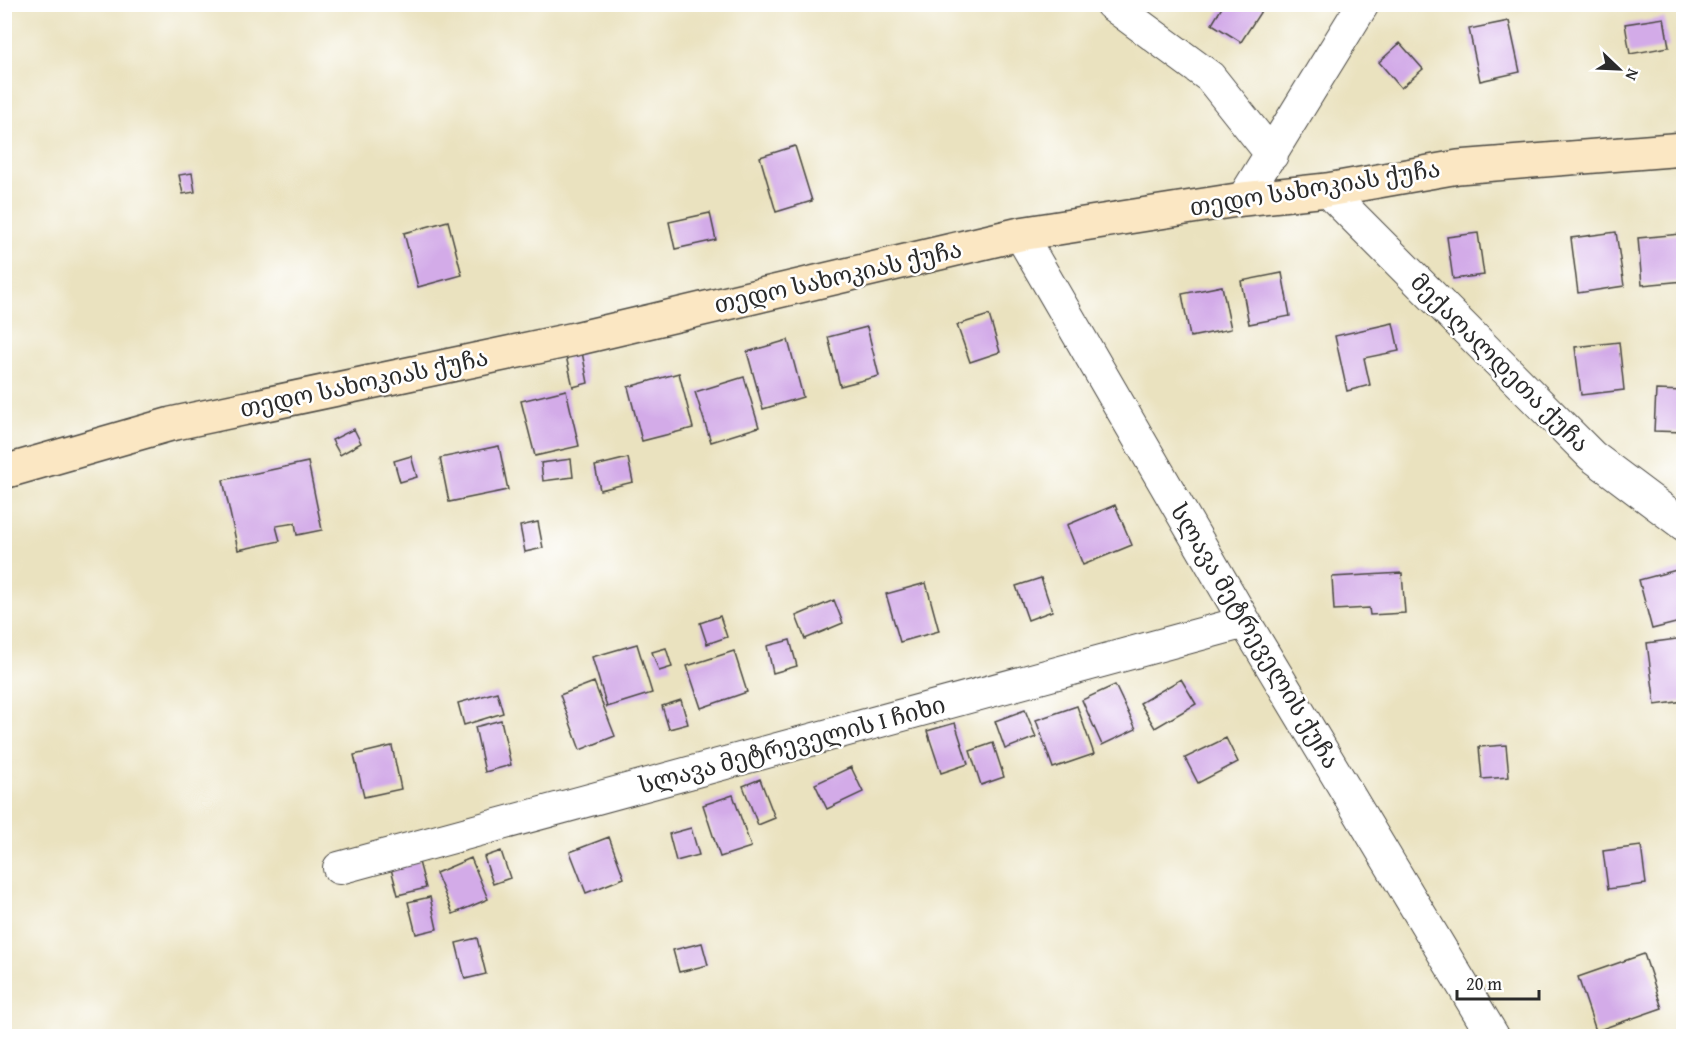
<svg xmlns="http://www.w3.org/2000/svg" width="1688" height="1041" font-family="'Gentium Book Plus','Noto Serif Georgian',serif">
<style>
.building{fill:#d3abe8}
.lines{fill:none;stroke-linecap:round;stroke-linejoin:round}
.street-casing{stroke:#484641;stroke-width:34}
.secondary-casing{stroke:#484641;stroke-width:36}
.street{stroke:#fff;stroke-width:32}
.secondary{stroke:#fbe7c3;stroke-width:33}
.labels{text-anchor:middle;stroke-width:5;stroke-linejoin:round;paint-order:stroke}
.street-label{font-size:24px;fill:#2b2b2b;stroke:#fff}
</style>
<rect width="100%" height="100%" fill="#fff"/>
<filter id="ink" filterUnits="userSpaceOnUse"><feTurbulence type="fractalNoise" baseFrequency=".0167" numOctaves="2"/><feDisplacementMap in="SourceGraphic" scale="12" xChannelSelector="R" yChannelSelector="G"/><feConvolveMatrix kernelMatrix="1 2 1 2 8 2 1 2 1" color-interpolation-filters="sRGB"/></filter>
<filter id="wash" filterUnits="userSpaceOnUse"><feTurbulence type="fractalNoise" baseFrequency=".008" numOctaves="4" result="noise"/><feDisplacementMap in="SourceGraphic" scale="24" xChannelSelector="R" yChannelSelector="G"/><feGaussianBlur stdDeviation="1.35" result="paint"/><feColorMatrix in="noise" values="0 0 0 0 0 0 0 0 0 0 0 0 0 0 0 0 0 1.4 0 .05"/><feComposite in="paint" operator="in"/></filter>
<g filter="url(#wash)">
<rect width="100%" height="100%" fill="#eae2bf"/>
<g id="blocks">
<path class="building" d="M1224 4H1258L1263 8 1241 42 1212 24Z
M1664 18 1669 47 1630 54 1625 24Z
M1509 21 1520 72 1480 81 1469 29Z
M1400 43 1423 69 1401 88 1379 62Z
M795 146 812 201 776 212 760 157Z
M192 173 195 192 183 194 179 175Z
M710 213 716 240 675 249 669 222Z
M448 221 462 275 418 287 404 233Z
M1616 232 1624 286 1578 293 1571 238Z
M1478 233 1484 275 1453 279 1447 237Z
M1681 234 1684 281 1642 285 1638 238Z
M1282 273 1290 316 1249 324 1241 281Z
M1222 286 1231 329 1190 337 1182 294Z
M989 315 1000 352 970 362 957 325Z
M1393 323 1399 351 1364 358 1370 385 1347 391 1335 336Z
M867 327 879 376 840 386 828 337Z
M788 340 803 397 763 409 747 352Z
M1619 342 1624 390 1581 395 1575 347Z
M582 352 588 383 573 387 566 356Z
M679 373 693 428 642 441 628 387Z
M744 377 759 427 711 442 695 392Z
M566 390 579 446 535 456 521 401Z
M1656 390 1684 391V432L1654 431Z
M354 429 361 443 340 455 332 440Z
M499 446 508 490 449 502 440 458Z
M411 456 417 477 400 482 394 461Z
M628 458 633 482 600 490 595 466Z
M571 459 573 477 543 481 541 463Z
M308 462 322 530 297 535 295 523 276 526 280 541 238 550 223 480Z
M1115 505 1132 545 1083 565 1067 525Z
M538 522 543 548 525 552 520 526Z
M1684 568V621L1652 629 1639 580Z
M1402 573 1405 613 1370 615 1369 608 1334 610 1332 577Z
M1041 578 1052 611 1028 620 1016 586Z
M926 583 939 631 900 642 886 594Z
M834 600 843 623 805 639 796 616Z
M720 616 727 637 707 644 700 623Z
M1684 638V701L1655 705 1647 643Z
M790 640 797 666 773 673 767 646Z
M637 644 652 693 607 707 592 657Z
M666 648 672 667 659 671 652 652Z
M734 651 747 692 701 708 687 666Z
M1181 679 1196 704 1155 728 1140 703Z
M594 682 615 736 580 750 560 695Z
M1115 685 1136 729 1102 745 1082 700Z
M497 692 503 713 464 725 458 703Z
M681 700 688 724 669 729 662 706Z
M1077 706 1094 754 1053 768 1036 720Z
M1025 710 1036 737 1005 749 995 721Z
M501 720 511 765 485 772 475 727Z
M955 723 968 764 941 773 927 731Z
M1226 738 1238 762 1198 783 1185 758Z
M993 743 1004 777 981 785 970 751Z
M1506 745 1509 777 1482 779 1479 747Z
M392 746 401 789 364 797 354 755Z
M851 767 863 792 827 809 815 784Z
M760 779 775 818 758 825 743 786Z
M733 795 751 847 720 857 703 805Z
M691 828 699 855 676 861 669 834Z
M609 837 624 878 586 893 570 852Z
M1641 846 1646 884 1608 889 1603 851Z
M501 851 510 878 493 884 484 857Z
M418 858 426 888 398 895 390 865Z
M471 858 488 899 453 914 436 873Z
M430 897 437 929 416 934 408 902Z
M477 938 486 974 465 979 456 943Z
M702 943 708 965 679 972 673 950Z
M1644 954 1662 1008 1596 1031 1578 977Z"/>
</g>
</g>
<g filter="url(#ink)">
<use href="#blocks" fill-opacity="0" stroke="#484641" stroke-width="1.5"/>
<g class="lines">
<defs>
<path id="street" d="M1111 4 1210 77 1272 155
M1327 190 1592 456 1684 525
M1243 199 1363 4
M1020 234 1245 622 1493 1036
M339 868 1245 622"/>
<path id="secondary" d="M4 472 171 424 575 339 1020 234 1243 199 1327 190 1458 167 1684 149"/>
</defs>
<use href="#street" class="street-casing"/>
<use href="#secondary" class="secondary-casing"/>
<use href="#street" class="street"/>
<use href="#secondary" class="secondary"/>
</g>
</g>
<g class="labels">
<g class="street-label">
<text transform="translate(1315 188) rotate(-9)" y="8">თედო სახოკიას ქუჩა</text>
<text transform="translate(838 277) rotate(-13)" y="8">თედო სახოკიას ქუჩა</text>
<text transform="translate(1500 363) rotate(45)" y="8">მექაღალდეთა ქუჩა</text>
<text transform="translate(364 383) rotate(-12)" y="8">თედო სახოკიას ქუჩა</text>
<text transform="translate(1255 636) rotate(59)" y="8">სლავა მეტრეველის ქუჩა</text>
<text transform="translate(792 745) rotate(-15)" y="8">სლავა მეტრეველის I ჩიხი</text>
</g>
</g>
<rect width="1688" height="1041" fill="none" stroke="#fff" stroke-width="24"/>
<g transform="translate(1619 69) rotate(113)" stroke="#ffffff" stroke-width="4.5" paint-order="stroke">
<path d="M0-4.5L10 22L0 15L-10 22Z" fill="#2b2b2b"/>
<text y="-9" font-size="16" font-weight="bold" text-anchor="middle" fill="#2b2b2b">N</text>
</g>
<path d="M1457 990v9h82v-9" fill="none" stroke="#2b2b2b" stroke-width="3"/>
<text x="1466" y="990" font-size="18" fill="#2b2b2b" stroke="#ffffff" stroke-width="4.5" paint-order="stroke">20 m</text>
</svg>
